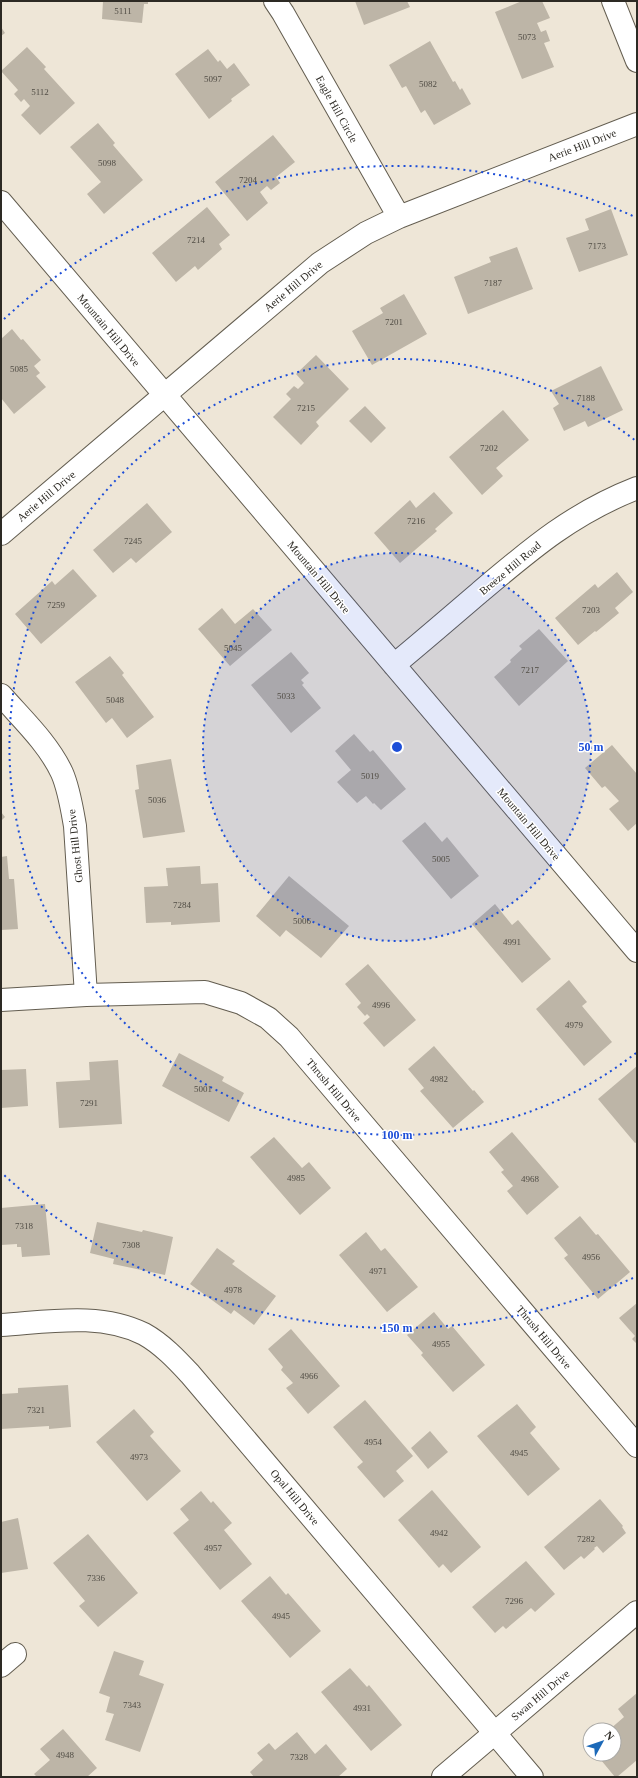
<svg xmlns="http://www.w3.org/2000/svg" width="638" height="1778" font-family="'Times New Roman',serif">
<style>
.building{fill:#bdb5a7}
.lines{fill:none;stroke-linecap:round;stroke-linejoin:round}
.minor-casing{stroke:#635d50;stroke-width:24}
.minor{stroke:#fff;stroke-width:22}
.ring{fill:none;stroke:#1d4ed8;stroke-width:2;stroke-dasharray:2 4}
.labels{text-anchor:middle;stroke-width:3;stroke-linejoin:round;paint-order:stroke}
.number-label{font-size:9px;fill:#514d45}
.street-label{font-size:11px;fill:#2d2a24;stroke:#fff}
.centre{fill:#1d4ed8;stroke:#fff;stroke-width:2}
.ring-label{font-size:12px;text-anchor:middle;font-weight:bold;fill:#1d4ed8;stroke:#fff;stroke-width:3;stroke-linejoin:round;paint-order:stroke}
</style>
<rect width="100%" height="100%" fill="#eee6d7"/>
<path class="building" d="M103 1H148V4H144L142 23 102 19Z
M355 1H407L410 7 364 25Z
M522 1H542L550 18 537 23 541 32 546 30 550 41 544 43 554 67 522 79 495 12Z
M1 27 5 33 1 36Z
M430 41 453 82 455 81 460 90 462 88 471 104 434 125 425 110 421 113 406 86 402 88 389 65Z
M27 47 46 67 44 69 75 103 40 135 21 115 30 106 24 99 21 102 14 94 18 90 1 71Z
M208 49 218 62 220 60 227 69 234 63 250 85 231 99 232 101 209 119 175 74Z
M98 123 115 143 113 145 143 180 104 214 87 194 101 182 70 147Z
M273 135 295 162 276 177 280 183 271 190 267 186 260 192 268 203 247 221 215 182Z
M207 207 230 235 219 244 222 249 198 270 195 266 176 282 152 253Z
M611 209 628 255 579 272 566 238 589 230 585 219Z
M517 247 533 289 468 314 454 277 491 262 489 257Z
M404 294 427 334 372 365 352 331 383 313 380 308Z
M12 329 21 340 23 339 41 360 34 366 40 373 36 376 46 387 14 414 1 398V339Z
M316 355 349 389 316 422 319 426 301 445 273 417 291 399 286 394 294 386 298 389 304 383 296 374Z
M601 366 623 410 588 427 585 421 564 431 553 408 559 404 551 391Z
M365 406 386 428 371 443 349 421Z
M503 410 529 440 496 468 503 476 482 495 449 457Z
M434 492 453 513 435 529 437 531 400 563 374 533 410 500 416 508Z
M147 503 172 532 136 563 131 558 113 573 93 550Z
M73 569 97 596 41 644 15 614 52 581 55 585Z
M617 572 633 592 615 608 619 613 596 632 595 631 578 645 555 618 595 584 598 588Z
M222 608 235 624 253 609 272 630 230 666 198 629Z
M539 629 568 661 519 706 494 677 511 662 510 660 522 649 519 646Z
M291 652 309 673 301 680 304 683 302 685 321 708 291 733 251 685Z
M110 656 124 673 122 675 154 717 127 738 112 718 106 723 75 682Z
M354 734 370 752 373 750 406 789 381 810 374 803 373 804 366 796 357 803 337 782 351 770 335 751Z
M612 745 637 774V823L628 831 609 809 619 801 605 786 602 788 585 768Z
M171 759 185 832 143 838 135 790 139 789 136 765Z
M1 812 5 817 1 821Z
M425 822 442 842 447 837 479 876 451 899 402 841Z
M7 856 9 879H14L18 929 1 930V857Z
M200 866 201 884 218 883 220 922 171 925V922L146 923 144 887 168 886 166 868Z
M289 876 349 926 321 958 286 930 280 937 256 916Z
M495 904 512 925 518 920 551 959 522 983 472 924Z
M368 964 416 1020 384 1047 363 1023 370 1017 367 1014 365 1016 357 1007 361 1003 345 984Z
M569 980 587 1002 582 1006 612 1042 584 1066 536 1009Z
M434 1046 473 1091 474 1090 484 1102 453 1128 420 1091 424 1088 408 1069Z
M179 1053 224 1077 222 1081 244 1093 229 1122 162 1086Z
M118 1060 122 1124 59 1128 56 1082 90 1080 89 1062Z
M637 1066V1142L635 1143 598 1099Z
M26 1069 28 1106 1 1108V1070Z
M512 1132 559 1187 527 1215 507 1191 513 1186 501 1172 504 1170 489 1152Z
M274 1137 302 1168 309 1162 331 1188 300 1215 250 1157Z
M45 1204 50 1255 22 1257 21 1247H17V1244L1 1245V1208Z
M580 1216 596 1235 598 1234 630 1272 598 1299 564 1258 568 1255 554 1238Z
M97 1222 142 1232 143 1230 173 1237 165 1275 113 1264 114 1259 90 1253Z
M366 1232 381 1251 385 1248 418 1287 387 1312 339 1255Z
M217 1248 235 1261 232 1264 276 1296 254 1325 234 1310 231 1314 190 1284Z
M637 1303V1344L632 1339 635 1336 619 1318Z
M434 1312 448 1329 452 1326 485 1365 453 1392 421 1355 423 1353 407 1335Z
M291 1329 340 1386 308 1414 286 1388 293 1383 281 1370 283 1367 268 1349Z
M68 1385 71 1427 49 1429V1426L1 1429V1394L18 1393V1388Z
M365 1400 413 1456 396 1471 404 1481 384 1498 357 1467 363 1462 333 1427Z
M517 1404 536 1427 530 1433 560 1469 528 1496 477 1436Z
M134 1409 154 1432 150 1436 181 1471 147 1501 96 1442Z
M430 1431 448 1452 428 1469 411 1448Z
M432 1490 481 1547 451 1573 443 1564 439 1568 398 1520Z
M201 1491 211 1503 213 1501 232 1523 224 1530 252 1564 220 1590 173 1533 189 1520 180 1509Z
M600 1499 623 1526 622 1527 626 1533 603 1553 597 1546 594 1548 595 1549 584 1559 581 1556 564 1570 544 1547Z
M18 1518 28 1569 1 1573V1522Z
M88 1534 138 1593 98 1627 79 1606 85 1601 53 1563Z
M526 1561 555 1594 535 1612 531 1608 506 1629 503 1626 495 1633 472 1607Z
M270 1576 286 1595 288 1593 321 1631 290 1658 241 1601Z
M114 1651 144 1661 139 1675 164 1684 140 1752 105 1740 114 1714 106 1712 110 1697 99 1693Z
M350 1668 367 1687 369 1685 402 1725 371 1751 321 1692Z
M637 1693V1760L617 1777H615L596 1754H614V1730H609L624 1717 618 1709Z
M63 1729 97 1768 87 1777H37L34 1774 50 1760 40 1749Z
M297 1732 315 1754 326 1744 347 1769 338 1777H254L250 1772 263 1760 257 1753 269 1743 275 1750Z"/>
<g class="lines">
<defs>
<path id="minor" d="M275 1 283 13 399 217
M613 1 637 61
M1 202 637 951
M1 534 320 263 366 233 399 217 637 124
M394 665C423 641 452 616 480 592 532 548 573 513 637 488
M1 695C22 719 48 743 62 773 69 789 72 809 75 826L86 995
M1 1000 86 995 205 992 241 1003 268 1018 289 1037 637 1446
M1 1325C48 1322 100 1312 144 1334 162 1344 177 1360 190 1374L532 1777
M1 1666 15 1654
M443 1777 637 1612"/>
</defs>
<use href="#minor" class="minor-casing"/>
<use href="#minor" class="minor"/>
</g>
<circle cx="397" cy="747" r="194" fill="#1d4ed8" fill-opacity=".12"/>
<g class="ring">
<circle cx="397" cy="747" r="194"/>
<path d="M636 1053A388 388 0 1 1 636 441"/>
<path d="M633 1278A581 581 0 0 1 4 1175M4 319A581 581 0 0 1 633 216"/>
</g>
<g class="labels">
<g class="number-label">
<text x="123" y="14">5111</text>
<text x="527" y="40">5073</text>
<text x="213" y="82">5097</text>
<text x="428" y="87">5082</text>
<text x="40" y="95">5112</text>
<text x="107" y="166">5098</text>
<text x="248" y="183">7204</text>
<text x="196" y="243">7214</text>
<text x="597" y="249">7173</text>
<text x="493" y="286">7187</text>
<text x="394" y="325">7201</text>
<text x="19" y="372">5085</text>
<text x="586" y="401">7188</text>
<text x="306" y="411">7215</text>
<text x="489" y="451">7202</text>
<text x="416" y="524">7216</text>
<text x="133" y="544">7245</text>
<text x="56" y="608">7259</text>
<text x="591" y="613">7203</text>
<text x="233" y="651">5045</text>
<text x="530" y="673">7217</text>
<text x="286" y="699">5033</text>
<text x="115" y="703">5048</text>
<text x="370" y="779">5019</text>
<text x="157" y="803">5036</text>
<text x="441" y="862">5005</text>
<text x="182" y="908">7284</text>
<text x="302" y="924">5006</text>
<text x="512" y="945">4991</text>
<text x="381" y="1008">4996</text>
<text x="574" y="1028">4979</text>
<text x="439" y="1082">4982</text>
<text x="203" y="1092">5001</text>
<text x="89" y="1106">7291</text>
<text x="296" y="1181">4985</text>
<text x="530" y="1182">4968</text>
<text x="24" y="1229">7318</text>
<text x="131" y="1248">7308</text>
<text x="591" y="1260">4956</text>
<text x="378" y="1274">4971</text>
<text x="233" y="1293">4978</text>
<text x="441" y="1347">4955</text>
<text x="309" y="1379">4966</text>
<text x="36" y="1413">7321</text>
<text x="373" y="1445">4954</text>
<text x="519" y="1456">4945</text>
<text x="139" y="1460">4973</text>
<text x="439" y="1536">4942</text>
<text x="586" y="1542">7282</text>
<text x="213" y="1551">4957</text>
<text x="96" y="1581">7336</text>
<text x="514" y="1604">7296</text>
<text x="281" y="1619">4945</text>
<text x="132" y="1708">7343</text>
<text x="362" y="1711">4931</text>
<text x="65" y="1758">4948</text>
<text x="299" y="1760">7328</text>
</g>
<g class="street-label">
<text transform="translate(337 109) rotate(61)" y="4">Eagle Hill Circle</text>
<text transform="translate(582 145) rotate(-21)" y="4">Aerie Hill Drive</text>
<text transform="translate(293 286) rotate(-40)" y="4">Aerie Hill Drive</text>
<text transform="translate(109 330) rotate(50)" y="4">Mountain Hill Drive</text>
<text transform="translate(46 496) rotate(-40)" y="4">Aerie Hill Drive</text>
<text transform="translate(510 568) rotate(-40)" y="4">Breeze Hill Road</text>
<text transform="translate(319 577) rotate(50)" y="4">Mountain Hill Drive</text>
<text transform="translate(529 824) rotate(50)" y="4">Mountain Hill Drive</text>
<text transform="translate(75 846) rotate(-96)" y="4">Ghost Hill Drive</text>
<text transform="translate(334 1090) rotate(50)" y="4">Thrush Hill Drive</text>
<text transform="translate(544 1337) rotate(50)" y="4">Thrush Hill Drive</text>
<text transform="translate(295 1497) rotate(50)" y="4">Opal Hill Drive</text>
<text transform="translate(540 1695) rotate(-40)" y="4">Swan Hill Drive</text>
</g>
</g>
<circle cx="397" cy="747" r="6" class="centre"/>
<g class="ring-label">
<text x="591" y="751">50 m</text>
<text x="397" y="1139">100 m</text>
<text x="397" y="1332">150 m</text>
</g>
<rect width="638" height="1778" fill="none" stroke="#2d2a24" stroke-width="4"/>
<g transform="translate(602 1742) rotate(50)"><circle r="19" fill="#ffffff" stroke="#abaaa7"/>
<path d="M0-3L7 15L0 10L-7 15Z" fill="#1c69b8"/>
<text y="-6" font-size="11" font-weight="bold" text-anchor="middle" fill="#2d2a24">N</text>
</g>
</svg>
